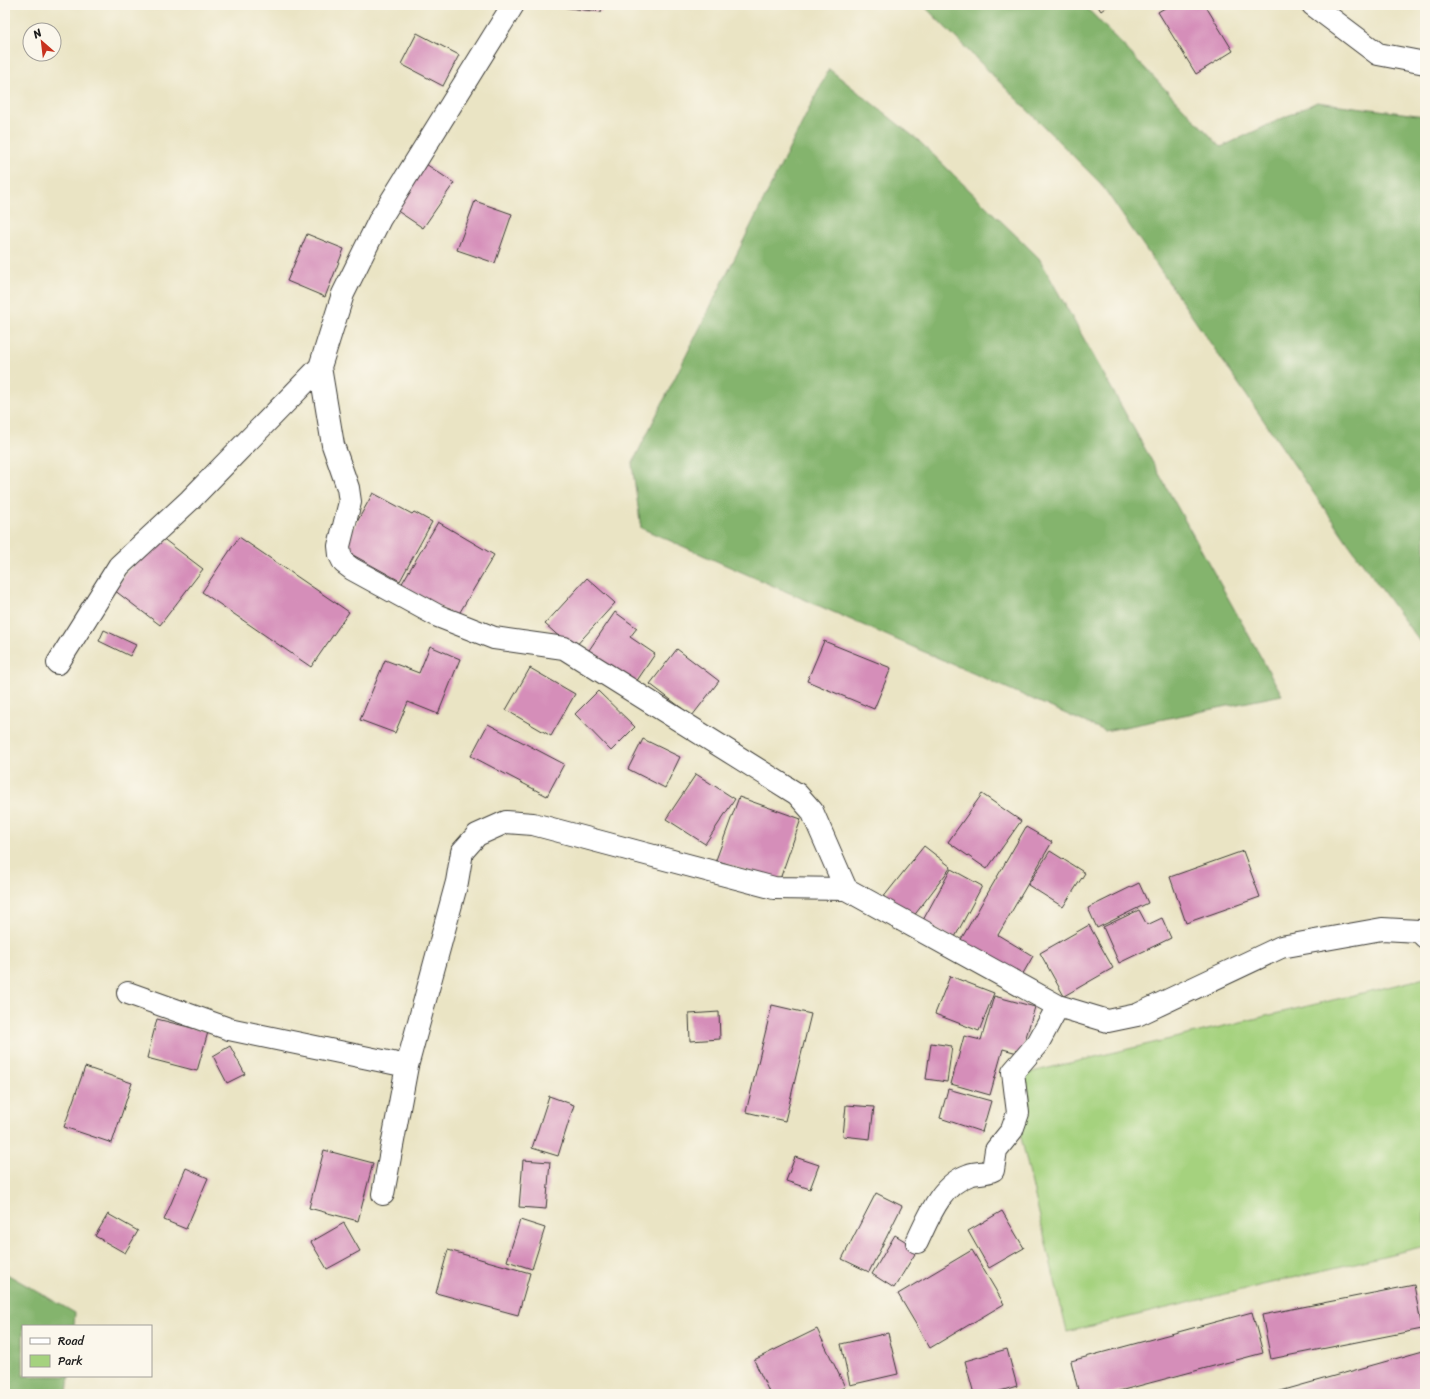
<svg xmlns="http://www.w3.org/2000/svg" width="1430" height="1399" font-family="Sriracha,sans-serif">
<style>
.green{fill:#a5d27e;stroke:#60774d}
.forest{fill:#84b46d;stroke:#506844}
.building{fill:#d58eb9}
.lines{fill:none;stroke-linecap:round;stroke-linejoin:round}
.minor-casing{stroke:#3b3a35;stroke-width:24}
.minor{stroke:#fff;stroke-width:22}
</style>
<rect width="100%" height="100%" fill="#fbf7ec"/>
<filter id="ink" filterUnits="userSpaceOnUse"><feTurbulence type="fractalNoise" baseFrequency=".025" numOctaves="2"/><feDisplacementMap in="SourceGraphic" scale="8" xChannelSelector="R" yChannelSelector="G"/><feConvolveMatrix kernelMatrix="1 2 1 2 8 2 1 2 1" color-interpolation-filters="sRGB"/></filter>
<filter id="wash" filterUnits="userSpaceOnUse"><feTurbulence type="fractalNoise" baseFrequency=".012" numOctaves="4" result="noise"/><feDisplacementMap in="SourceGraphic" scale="16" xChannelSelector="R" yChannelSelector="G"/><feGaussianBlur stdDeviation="0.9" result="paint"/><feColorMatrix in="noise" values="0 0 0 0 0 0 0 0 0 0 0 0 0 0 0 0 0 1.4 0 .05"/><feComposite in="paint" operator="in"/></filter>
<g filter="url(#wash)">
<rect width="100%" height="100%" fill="#eae4c4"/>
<path class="green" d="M1425 978V1246L1067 1332 1007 1078Z"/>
<path class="forest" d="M923 5H1084L1221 147 1317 102 1425 116V644L1422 645 1348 543 1101 184Z
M829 69 918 140 1039 258 1282 695 1105 731 641 528 632 464Z
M5 1273 75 1313 74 1326H23V1376H69L67 1394H5Z"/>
<g id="blocks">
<path class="building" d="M561 5H602L601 12 561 7Z
M1097 5H1109L1101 11Z
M1170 5H1205L1233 51 1196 74 1158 12Z
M417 33 459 55 443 86 401 64Z
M420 160 454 183 423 228 390 206Z
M475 201 512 214 495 263 457 250Z
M307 234 344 249 325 297 287 281Z
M373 493 412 514 414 512 432 522 400 581 342 549Z
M438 522 494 555 457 617 401 585Z
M157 534 203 569 160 625 114 590Z
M239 537 349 612 311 667 202 592Z
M587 578 615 603 573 649 545 624Z
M615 612 637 628 630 637 655 654 634 685 587 653Z
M104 630 136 645 130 656 99 641Z
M824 641 891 668 874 709 807 681Z
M430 646 460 659 438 714 408 702 395 733 360 720 385 660 419 673Z
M677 649 719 681 692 716 650 684Z
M530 668 575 694 551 736 506 710Z
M598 691 635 727 611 751 575 714Z
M488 724 564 764 547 796 471 756Z
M643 739 680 757 665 788 628 769Z
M696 774 735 799 705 844 666 819Z
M982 794 1021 821 987 869 948 842Z
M739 797 801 819 779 882 716 860Z
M1026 827 1052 842 998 935 1033 956 1021 977 960 941Z
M924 846 951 867 910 921 882 899Z
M1050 851 1085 873 1063 907 1028 885Z
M1243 851 1260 897 1186 923 1170 877Z
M951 869 982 886 954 939 922 922Z
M1139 883 1148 903 1097 928 1088 908Z
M1139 910 1147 925 1162 918 1171 938 1119 963 1103 927Z
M1089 925 1113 968 1064 996 1040 953Z
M950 976 994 993 979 1031 935 1014Z
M994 996 1035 1007 1021 1054 1003 1049 990 1095 951 1084 964 1036 981 1040Z
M772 1005 811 1014 785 1121 746 1112Z
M719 1012 720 1039 690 1041 689 1014Z
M157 1019 208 1032 197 1071 147 1058Z
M931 1043 952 1046 947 1082 926 1079Z
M230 1046 245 1074 227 1083 213 1056Z
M85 1067 132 1083 112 1143 64 1127Z
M948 1089 991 1101 982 1132 940 1118Z
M549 1096 574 1105 558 1156 532 1148Z
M846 1105 874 1107 870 1139 843 1136Z
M324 1150 373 1163 358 1221 309 1208Z
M795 1157 819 1165 810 1189 786 1181Z
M523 1160 550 1162 546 1209 519 1207Z
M186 1168 208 1178 186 1229 164 1220Z
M876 1193 902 1206 869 1272 842 1259Z
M1002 1211 1024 1248 989 1268 968 1231Z
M108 1214 138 1231 125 1253 95 1236Z
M520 1220 545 1228 532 1269 507 1261Z
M344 1223 360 1251 327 1269 311 1242Z
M895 1235 918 1249 894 1288 872 1274Z
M448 1250 530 1273 518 1315 436 1293Z
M972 1250 1004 1304 930 1348 898 1294Z
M1414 1285 1422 1329 1271 1359 1262 1315Z
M1252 1312 1263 1353 1108 1394H1079L1071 1361Z
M817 1329 845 1387 830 1394H770L754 1360Z
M888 1333 898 1374 850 1385 841 1344Z
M1007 1349 1017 1386 990 1394H974L965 1361Z
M1423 1351 1425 1359V1394H1270Z"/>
</g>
</g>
<g filter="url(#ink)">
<use href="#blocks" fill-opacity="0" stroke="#3b3a35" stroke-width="1"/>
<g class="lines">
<defs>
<path id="minor" d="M513 5 380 219 343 294 320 367 333 445 348 488 350 502 339 546 340 555 344 563 352 569 438 616 494 638 564 648 797 794 812 811 846 889 1058 1006 1108 1021 1137 1015 1281 947 1382 929 1419 931 1425 937
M1313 5 1378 54 1425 63
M58 663 119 566 190 500 320 367
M128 993 229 1029 407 1066
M383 1194 407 1066 457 882 462 852 477 835 506 822 533 824 774 888 846 889
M917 1242C929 1217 940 1185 969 1175 977 1172 985 1174 993 1170L996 1150 1012 1130 1018 1113 1013 1072 1038 1043 1058 1006"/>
</defs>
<use href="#minor" class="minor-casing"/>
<use href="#minor" class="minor"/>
</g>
</g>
<rect width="1430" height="1399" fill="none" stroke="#fbf7ec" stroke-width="20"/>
<rect x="22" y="1325" width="130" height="52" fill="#fbf7ec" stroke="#a29f99"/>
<rect x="30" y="1338" width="20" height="6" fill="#ffffff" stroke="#a29f99"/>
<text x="58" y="1345" font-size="12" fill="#1c1c1c">Road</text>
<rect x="30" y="1355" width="20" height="12" fill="#a5d27e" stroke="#a29f99"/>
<text x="58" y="1365" font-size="12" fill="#1c1c1c">Park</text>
<g transform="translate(42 42) rotate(332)"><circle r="19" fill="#fbf7ec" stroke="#a29f99"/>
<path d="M0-3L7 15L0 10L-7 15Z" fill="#c8321e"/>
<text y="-6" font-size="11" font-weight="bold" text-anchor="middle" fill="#1c1c1c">N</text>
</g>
</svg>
